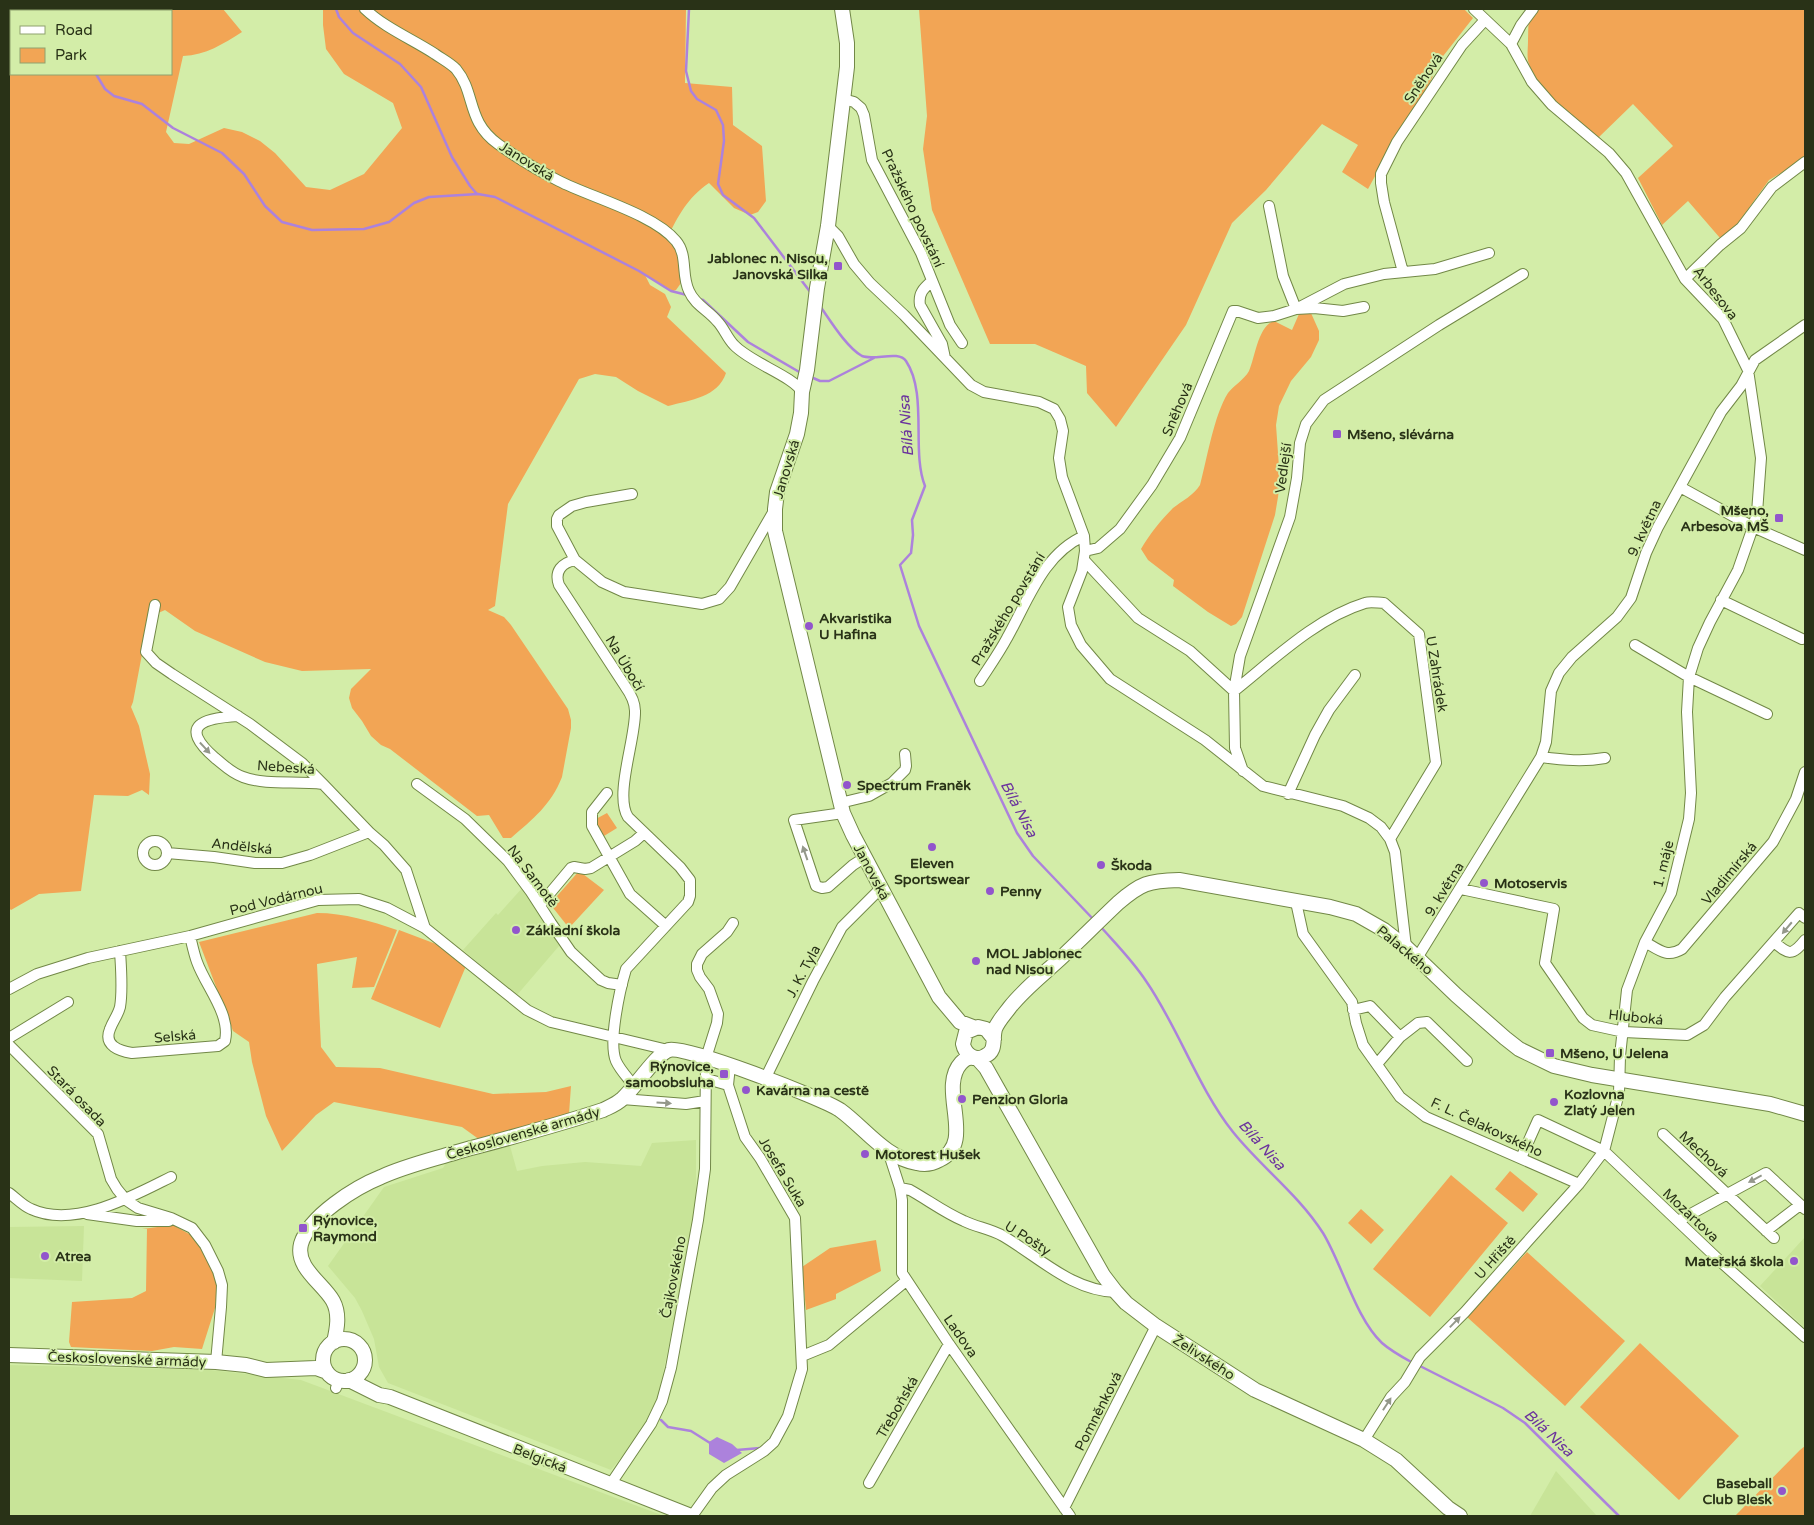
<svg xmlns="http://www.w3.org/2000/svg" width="1814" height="1525" font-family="'Varela Round',sans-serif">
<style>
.built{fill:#c8e498}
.green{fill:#f2a555;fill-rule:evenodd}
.water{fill:#ac82dc}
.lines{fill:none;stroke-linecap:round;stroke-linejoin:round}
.stream{stroke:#ac82dc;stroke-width:2.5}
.street-casing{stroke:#728847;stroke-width:12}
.secondary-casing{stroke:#728847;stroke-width:16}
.street{stroke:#fff;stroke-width:10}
.secondary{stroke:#fff;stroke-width:14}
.oneway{fill:#94988b}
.poi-dot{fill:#9255cc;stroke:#d3eda8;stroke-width:2}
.labels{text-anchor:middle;stroke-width:4;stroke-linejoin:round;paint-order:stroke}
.street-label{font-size:14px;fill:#293217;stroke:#d3eda8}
.poi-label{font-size:14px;font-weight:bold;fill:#293217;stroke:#d3eda8;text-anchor:start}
.water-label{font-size:15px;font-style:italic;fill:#6b339d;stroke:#d3eda8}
</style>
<rect width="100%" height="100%" fill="#d3eda8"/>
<path class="built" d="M524 886 539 909 559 946 517 995 463 950 496 913 498 915Z
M696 1140V1193L689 1249 656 1406 648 1424 611 1470 388 1383 379 1367 374 1339 362 1311 355 1298 328 1266 384 1187 443 1168 446 1163 510 1146 517 1171 542 1166 585 1162 641 1166 652 1143Z
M84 1226 82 1281 9 1278V1227Z
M1805 1237V1328L1760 1286Z
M9 1365 210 1370 301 1380 664 1516H9Z
M1556 1471 1597 1516H1530Z"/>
<path class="green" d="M9 9H223L242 32C223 44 206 55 183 56L166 132 174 143 189 144 224 128 242 132 260 141 275 153 306 187 330 190 364 174 402 128 393 103 344 74 326 49 323 25V9H686L685 83 732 87 733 125 762 146 766 201 758 212 750 215 734 208 709 183C687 198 679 215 667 238L679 253 681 283 676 290 673 291 645 275 650 285 665 294 671 307 667 317 726 373C718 397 691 400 668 406L638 391 616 377 595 374 579 379 508 504 495 606 488 610 504 617 511 625 568 709 571 720V728L562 777C551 805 533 819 511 838H503L489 815 477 816 390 749 381 745 371 736 362 721 352 708 349 698 351 689 371 669 302 671 265 662 195 631 165 610 149 617 133 702 131 707 139 726 150 774 149 795 142 790 128 796 94 795 81 891 39 894 11 910 9 908ZM11 11H171V74H11Z
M919 9H1464L1473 18 1440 60 1427 89 1396 138 1368 189 1342 172 1358 145 1322 124 1266 190 1232 223 1186 325 1116 427 1087 393 1086 366 1035 344H990L932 210 923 149 927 116Z
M1537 9H1805V159L1769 180 1736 226 1720 238 1688 201 1662 225 1638 178 1673 146 1633 104 1598 138C1572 117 1538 94 1528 61 1527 55 1528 47 1528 41 1529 25 1526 22 1537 9Z
M1311 313 1319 331V340L1311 357 1291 381 1279 406 1276 425 1280 481 1278 497 1275 515 1242 617 1236 624 1231 626 1208 612 1173 586 1174 580 1148 560 1141 549C1149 535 1161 520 1173 508 1182 501 1194 495 1200 485 1207 459 1214 415 1228 393 1234 385 1244 380 1249 371 1255 358 1258 326 1274 321L1292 330 1299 314Z
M607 813 617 828 604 836 594 820Z
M579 871 604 890 569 928 550 904Z
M317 913C344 913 371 921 397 930L374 987 352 988 357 957 317 964 321 1047 336 1067 380 1068 493 1094 546 1092 571 1086 569 1114 480 1140 462 1127 334 1102 316 1115 282 1151 266 1116 252 1062 249 1042 233 1031 199 942Z
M399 930 436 944 466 966 440 1028 371 999Z
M1510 1171 1538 1194 1523 1212 1495 1189Z
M1451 1175 1508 1223 1430 1317 1373 1269Z
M1361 1209 1384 1230 1371 1244 1348 1223Z
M173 1225 191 1235 200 1247 218 1282 215 1308 202 1349 174 1347 152 1351 71 1347 69 1342 72 1302 132 1298 146 1291 147 1229H142Z
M876 1240 881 1271 836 1294V1299L806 1310 802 1267 830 1248Z
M1527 1252 1625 1341 1565 1406 1467 1317Z
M1640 1343 1739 1436 1679 1500 1580 1407Z
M1805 1446V1516H1735L1800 1450Z"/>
<path class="water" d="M717 1437 732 1444 742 1453 724 1463 709 1454V1442Z"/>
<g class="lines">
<path class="stream" d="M336 9 339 17 353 33 400 64 421 87 452 157 470 186 477 194
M689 9 686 71 691 91 697 99 716 110 723 125 724 141 718 184 723 195 754 218 811 293
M9 26 11 27
M96 74 105 89 114 96 142 104 173 128 222 153 244 174 265 206 282 222 312 230 364 229 389 222 414 203 429 197 478 194 495 197 639 271 671 291 687 295
M699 299 703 300 748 342 801 373
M820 306C830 320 847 348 862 356 874 361 899 350 906 361 928 394 911 451 925 486L912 520 913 535 911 553 900 565 919 626 1017 833 1033 856 1094 920
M811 377 820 381H829L874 358
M1100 926C1116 944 1133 961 1146 981 1178 1027 1198 1088 1233 1132 1261 1167 1298 1194 1323 1233 1342 1264 1356 1319 1382 1343 1391 1351 1402 1357 1413 1363
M1418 1365 1503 1408 1525 1423 1619 1516
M661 1420 668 1427 691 1431 710 1443
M737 1450 760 1448"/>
<defs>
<path id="street" d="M365 9C385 28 412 39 435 54 442 59 450 63 456 69 476 93 466 121 498 144 516 157 539 171 559 181 590 197 654 214 676 241 688 255 681 275 689 291 695 305 708 310 717 321 724 328 727 338 734 345 751 363 793 376 802 392
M1511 44 1521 25 1533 9
M843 99 854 102 861 108 864 115 872 160 921 253 950 325 962 343
M1269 206 1283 276 1296 309 1314 308 1343 311 1364 307
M828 226 838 236 854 264 870 283 904 315 971 385 984 392 1039 402 1054 409 1060 419 1063 431 1059 458 1062 477 1084 536 1085 551 1082 571 1068 607 1071 625 1081 645 1110 679 1205 740 1263 786 1343 806 1369 818 1381 827 1390 839 1395 852 1406 947
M1403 272 1384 202 1381 183V174L1397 142 1462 45 1485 20
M1685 279 1720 245 1741 228 1772 187 1805 162
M932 281C924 288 918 293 920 305L942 344 945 358
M1680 487 1753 527 1805 550
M632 494 586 502 572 506 559 515 557 519V526L575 560 602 582 624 592 702 604 719 599 730 587 775 509
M1085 551 1098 548 1120 529 1152 485 1180 438 1233 311H1237L1258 318 1274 316 1296 309 1344 284 1384 274 1435 269 1489 253
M575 560C562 563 554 571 559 585L625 686C630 693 635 702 635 711 636 738 614 795 628 817L680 867 690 880V896L688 902 626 969C620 989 608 1042 616 1061 620 1070 628 1078 634 1086
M1084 560 1138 618 1190 651 1234 691C1273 660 1316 618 1365 603 1371 601 1378 603 1384 603L1419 634 1436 763 1390 839
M1721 600 1802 639
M155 605 146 652 156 663 172 674 250 724 302 763 323 784 369 832 384 845 406 870 425 928
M1635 645 1689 677 1767 714
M980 681C989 667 999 653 1007 638 1028 601 1043 554 1084 536
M238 716C204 718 177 725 215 758 224 765 231 773 243 777 268 786 297 780 323 784
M1541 757C1564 760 1583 762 1605 758
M1243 771 1235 748 1234 691 1240 656 1290 517 1297 478 1300 443 1306 424 1324 400 1439 325 1523 274
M417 784 465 819 508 861 531 892 551 923 571 952 601 980 608 983 622 985
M607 793 592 812V826L630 894 666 926
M1288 794 1315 735 1329 710 1355 675
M840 803 869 796 892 783 905 770 906 766 905 754
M843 813 794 820 816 886 822 888 828 887 853 865 864 858
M143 853a12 12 0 1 1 24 0a12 12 0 1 1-24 0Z
M167 853 214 857 255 863H282L310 855 369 832
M1461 889 1554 909 1545 963 1583 1018 1592 1025 1624 1032 1687 1035 1704 1025 1725 997 1799 913 1805 918
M1296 902 1303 934 1352 1002 1356 1023 1363 1045 1400 1097 1426 1117 1579 1184
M540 905 571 868 574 867 585 869 591 868 635 841 644 833
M1645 942C1659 950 1667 958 1682 949L1773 842 1796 799 1805 772
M1774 942C1789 955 1792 956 1805 940
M120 951C121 968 123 990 120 1007 118 1015 113 1021 110 1029 103 1046 120 1051 132 1053L218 1046 225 1041C231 1014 206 987 197 962 194 954 192 944 190 936
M1417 958 1541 757 1546 742 1551 691 1559 673 1572 657 1617 617 1631 598 1646 553 1658 527 1721 412 1741 386 1755 360 1805 325
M9 989 37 974 88 958 190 936 318 900 359 899 387 908 425 928 527 1010 551 1022 668 1050
M1353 1010 1370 1006 1400 1037 1377 1064
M1400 1037 1418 1023 1427 1022 1467 1061
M9 1038 68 1002
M9 1045 98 1134 111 1179 117 1189 126 1200 138 1208 171 1218 192 1228 205 1245 218 1271 222 1285 221 1307 216 1362
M707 1079 728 1085
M765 1079 813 981 842 927 881 888
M622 1099 686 1104 705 1101
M1663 1134 1774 1238
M888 1151 900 1188 902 1200V1273L949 1344 1070 1516
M1521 1158 1538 1120 1604 1151 1721 1262 1805 1337
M900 1188 910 1190C928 1200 945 1213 964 1221 976 1227 991 1229 1003 1236 1039 1257 1072 1291 1116 1292
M9 1193C16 1198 23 1206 31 1209 74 1229 133 1196 171 1177
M87 1214 137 1221H169
M1678 1221 1766 1173 1805 1209
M1766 1231 1800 1205
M802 1356 829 1345 906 1281
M336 1388 339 1380
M1364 1440 1391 1397 1405 1382 1420 1357 1465 1312 1527 1242 1579 1184 1604 1151 1619 1093 1620 1056 1627 990 1645 942 1671 893 1689 819 1691 793 1687 712 1689 677 1698 648 1710 622 1738 570 1753 527 1757 513 1761 458 1748 370 1723 319 1685 279 1626 173 1609 153 1552 105 1532 82 1511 44 1474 9
M869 1483 949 1344
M610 1485 651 1424 662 1401 671 1368 698 1220 705 1169 706 1058 717 1023 718 1014 709 989 700 977 697 970V964L702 954 727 932 733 923
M1064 1508 1156 1326
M692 1516 712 1488 726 1475 764 1451 774 1442 788 1416 802 1369 795 1218 760 1158 745 1137 728 1085 730 1066"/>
<path id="secondary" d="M842 9 847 43V67L828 226 817 288 807 370 802 392 801 413 797 434 777 492 775 509V531L843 813 853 835 939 997 960 1022 973 1027
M994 1039 986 1029 978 1027 966 1032 963 1044C965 1054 975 1062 985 1056 997 1051 992 1039 995 1029 998 1021 1005 1014 1010 1007 1025 988 1045 973 1062 957 1081 939 1099 921 1118 903 1141 883 1148 881 1179 880L1330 907 1356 914 1384 930 1406 947 1456 995 1505 1038 1519 1049 1554 1066 1592 1075 1770 1104 1805 1114
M977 1058 986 1068 1103 1275 1116 1292 1126 1303 1156 1326 1255 1390 1364 1440 1396 1460 1448 1508 1460 1516
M323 1360a21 21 0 1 1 42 0a21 21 0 1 1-42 0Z
M334 1342C337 1329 340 1314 333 1301 323 1283 295 1268 301 1244 309 1216 356 1187 381 1177 405 1166 431 1160 457 1152 505 1139 555 1126 603 1110 609 1107 617 1104 622 1099 635 1088 656 1054 669 1050 685 1045 822 1098 840 1110 865 1128 885 1158 917 1163 925 1165 932 1164 939 1160 977 1143 937 1089 961 1063 965 1059 968 1057 974 1058
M9 1355 216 1362 246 1365 266 1370 316 1368 327 1372
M349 1380 379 1395 390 1397 691 1516"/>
</defs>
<use href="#street" class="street-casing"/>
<use href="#secondary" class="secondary-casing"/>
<use href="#street" class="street"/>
<use href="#secondary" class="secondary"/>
</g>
<defs><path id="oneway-solid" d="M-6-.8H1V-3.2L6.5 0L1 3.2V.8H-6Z" transform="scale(1.25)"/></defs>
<g class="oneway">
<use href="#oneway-solid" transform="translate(205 748) rotate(47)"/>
<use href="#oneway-solid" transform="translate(805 853) rotate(-109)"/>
<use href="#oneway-solid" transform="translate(1787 928) rotate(130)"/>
<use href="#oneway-solid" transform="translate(664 1103) rotate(4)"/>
<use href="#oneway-solid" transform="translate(1755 1179) rotate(152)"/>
<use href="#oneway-solid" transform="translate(1455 1322) rotate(-46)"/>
<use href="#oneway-solid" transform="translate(1387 1404) rotate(-57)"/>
</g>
<g class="poi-dot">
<rect x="833" y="261" width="10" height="10" rx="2.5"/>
<rect x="1332" y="429" width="10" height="10" rx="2.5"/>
<rect x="1774" y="513" width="10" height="10" rx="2.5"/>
<circle cx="809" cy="626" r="5"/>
<circle cx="847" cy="785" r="5"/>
<circle cx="932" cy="847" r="5"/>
<circle cx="1101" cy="865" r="5"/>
<circle cx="1484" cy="883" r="5"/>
<circle cx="990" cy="891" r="5"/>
<circle cx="516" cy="930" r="5"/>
<circle cx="976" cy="961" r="5"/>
<rect x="1545" y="1048" width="10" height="10" rx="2.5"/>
<rect x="719" y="1069" width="10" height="10" rx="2.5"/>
<circle cx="746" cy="1090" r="5"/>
<circle cx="962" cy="1099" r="5"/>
<circle cx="1554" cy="1102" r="5"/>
<circle cx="865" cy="1154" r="5"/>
<rect x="298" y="1223" width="10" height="10" rx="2.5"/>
<circle cx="45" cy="1256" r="5"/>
<circle cx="1794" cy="1261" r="5"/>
<circle cx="1782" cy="1491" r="5"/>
</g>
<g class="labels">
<g class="street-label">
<text transform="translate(1423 78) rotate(-56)" y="5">Sněhová</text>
<text transform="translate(527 161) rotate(32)" y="5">Janovská</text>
<text transform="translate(913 208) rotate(65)" y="5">Pražského povstání</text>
<text transform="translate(1716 293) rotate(52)" y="5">Arbesova</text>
<text transform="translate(1177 409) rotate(-67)" y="5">Sněhová</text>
<text transform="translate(1283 468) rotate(-82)" y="5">Vedlejší</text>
<text transform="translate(786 469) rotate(-73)" y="5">Janovská</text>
<text transform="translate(1644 528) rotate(-65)" y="5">9. května</text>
<text transform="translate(1008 609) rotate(-59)" y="5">Pražského povstání</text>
<text transform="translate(625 663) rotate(59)" y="5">Na Úbočí</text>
<text transform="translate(1437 674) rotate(81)" y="5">U Zahrádek</text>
<text transform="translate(286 767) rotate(4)" y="5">Nebeská</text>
<text transform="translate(242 846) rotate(6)" y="5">Andělská</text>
<text transform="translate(1663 864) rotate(-76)" y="5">1. máje</text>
<text transform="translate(872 872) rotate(62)" y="5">Janovská</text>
<text transform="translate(1729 873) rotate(-50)" y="5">Vladimírská</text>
<text transform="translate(533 876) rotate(53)" y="5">Na Samotě</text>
<text transform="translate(1444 889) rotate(-58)" y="5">9. května</text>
<text transform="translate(276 899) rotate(-14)" y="5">Pod Vodárnou</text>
<text transform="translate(1405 950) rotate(40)" y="5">Palackého</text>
<text transform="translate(803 971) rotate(-62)" y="5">J. K. Tyla</text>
<text transform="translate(1636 1017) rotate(6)" y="5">Hluboká</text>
<text transform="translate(175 1036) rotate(-5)" y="5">Selská</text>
<text transform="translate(77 1096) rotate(46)" y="5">Stará osada</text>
<text transform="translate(1487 1127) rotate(25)" y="5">F. L. Čelakovského</text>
<text transform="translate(523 1133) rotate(-16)" y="5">Československé armády</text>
<text transform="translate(1704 1154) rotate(43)" y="5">Mechová</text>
<text transform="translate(783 1172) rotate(59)" y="5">Josefa Suka</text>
<text transform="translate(1691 1215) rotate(43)" y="5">Mozartova</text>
<text transform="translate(1028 1238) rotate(32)" y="5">U Pošty</text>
<text transform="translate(1495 1257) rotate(-48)" y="5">U Hřiště</text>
<text transform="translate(673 1277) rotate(-79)" y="5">Čajkovského</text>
<text transform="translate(961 1336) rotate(55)" y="5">Ladova</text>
<text transform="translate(1204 1357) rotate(33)" y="5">Želivského</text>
<text transform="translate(127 1359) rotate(2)" y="5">Československé armády</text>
<text transform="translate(897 1407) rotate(-60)" y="5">Třeboňská</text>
<text transform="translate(1098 1411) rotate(-63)" y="5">Pomněnková</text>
<text transform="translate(540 1458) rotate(21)" y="5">Belgická</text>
</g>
<g class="poi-label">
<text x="828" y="263" text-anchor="end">Jablonec n. Nisou,<tspan x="828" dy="16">Janovská Silka</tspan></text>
<text x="1347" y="439">Mšeno, slévárna</text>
<text x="1769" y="515" text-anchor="end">Mšeno,<tspan x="1769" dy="16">Arbesova MŠ</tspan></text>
<text x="819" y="623">Akvaristika<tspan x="819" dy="16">U Hafina</tspan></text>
<text x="857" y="790">Spectrum Franěk</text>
<text x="932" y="868" text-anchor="middle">Eleven<tspan x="932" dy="16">Sportswear</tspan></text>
<text x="1111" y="870">Škoda</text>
<text x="1494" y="888">Motoservis</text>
<text x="1000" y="896">Penny</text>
<text x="526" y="935">Základní škola</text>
<text x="986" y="958">MOL Jablonec<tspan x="986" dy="16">nad Nisou</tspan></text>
<text x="1560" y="1058">Mšeno, U Jelena</text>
<text x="714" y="1071" text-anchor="end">Rýnovice,<tspan x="714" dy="16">samoobsluha</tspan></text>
<text x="756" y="1095">Kavárna na cestě</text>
<text x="1564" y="1099">Kozlovna<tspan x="1564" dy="16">Zlatý Jelen</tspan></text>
<text x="972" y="1104">Penzion Gloria</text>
<text x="875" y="1159">Motorest Hušek</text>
<text x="313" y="1225">Rýnovice,<tspan x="313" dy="16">Raymond</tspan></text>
<text x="55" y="1261">Atrea</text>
<text x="1784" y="1266" text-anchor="end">Mateřská škola</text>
<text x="1772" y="1488" text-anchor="end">Baseball<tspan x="1772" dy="16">Club Blesk</tspan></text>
</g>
<g class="water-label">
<text transform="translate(906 426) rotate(-94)" y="5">Bílá Nisa</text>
<text transform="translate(1019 809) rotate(62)" y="5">Bílá Nisa</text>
<text transform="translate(1262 1145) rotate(48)" y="5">Bílá Nisa</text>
<text transform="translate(1549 1433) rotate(43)" y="5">Bílá Nisa</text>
</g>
</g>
<rect width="1814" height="1525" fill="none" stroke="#293217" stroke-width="20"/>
<rect x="10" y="10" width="162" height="65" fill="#d3eda8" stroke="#8fa26e"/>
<rect x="20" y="26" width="25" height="8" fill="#ffffff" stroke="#8fa26e"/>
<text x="55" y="35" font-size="15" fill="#293217">Road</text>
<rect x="20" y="48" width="25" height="15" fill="#f2a555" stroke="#8fa26e"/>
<text x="55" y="60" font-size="15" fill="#293217">Park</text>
</svg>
